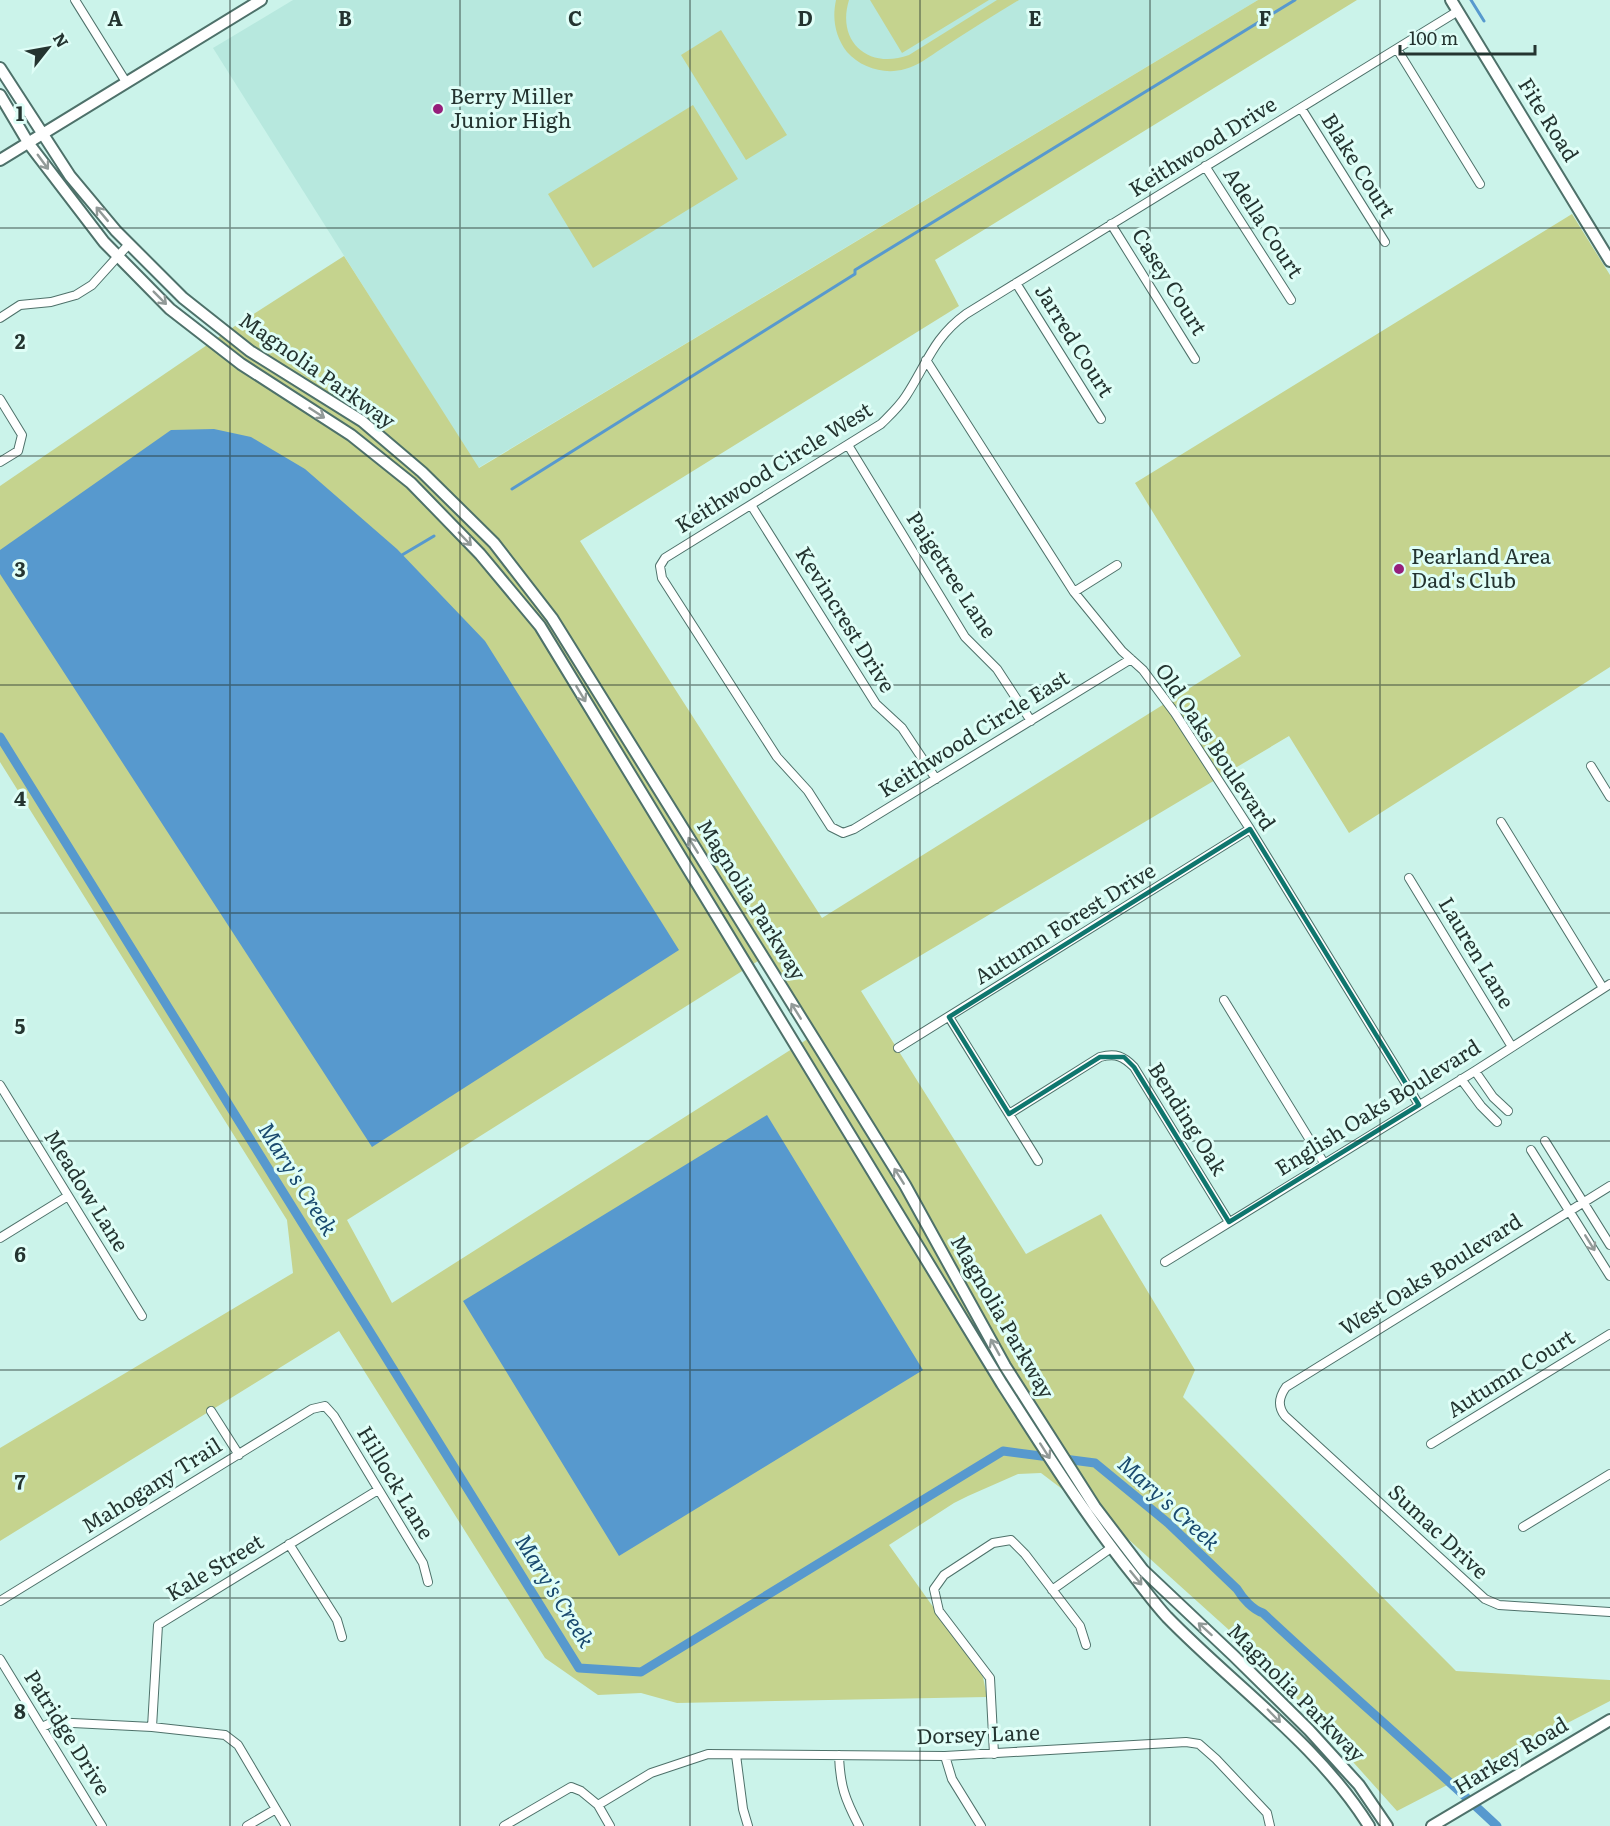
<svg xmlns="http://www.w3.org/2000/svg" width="1610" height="1826" font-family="Literata,serif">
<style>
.built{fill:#b7e8de}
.green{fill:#c5d38e;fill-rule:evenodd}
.water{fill:#5799ce}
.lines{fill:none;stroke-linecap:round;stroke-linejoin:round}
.stream{stroke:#5799ce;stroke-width:3}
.canal{stroke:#5799ce;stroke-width:9}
.street-casing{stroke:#4e716a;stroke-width:10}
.secondary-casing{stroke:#4e716a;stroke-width:14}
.street{stroke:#fff;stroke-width:8}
.secondary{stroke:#fff;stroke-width:10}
.oneway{stroke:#929a98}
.marked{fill:none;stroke:#0f766e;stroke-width:4.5;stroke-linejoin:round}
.grid{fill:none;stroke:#243430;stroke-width:1.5;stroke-opacity:0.55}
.poi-dot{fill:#961f7b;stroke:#dffef7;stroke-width:2}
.labels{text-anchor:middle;stroke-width:6;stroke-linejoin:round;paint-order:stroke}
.poi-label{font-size:21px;fill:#243430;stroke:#dffef7;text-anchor:start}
.street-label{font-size:21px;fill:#243430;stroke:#dffef7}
.water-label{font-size:22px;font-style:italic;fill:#194a6e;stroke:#dffef7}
.grid-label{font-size:20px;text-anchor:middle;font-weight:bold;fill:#243430;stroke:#dffef7;stroke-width:6;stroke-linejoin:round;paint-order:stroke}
</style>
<rect width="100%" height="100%" fill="#cbf3ea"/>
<path class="built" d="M293 0H1258L478 468 213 48Z"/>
<path class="green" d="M836 0H849C836 42 869 70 909 55L997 0H1019C993 16 967 32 941 49 930 56 918 66 905 69 885 75 861 68 847 52 835 36 832 19 836 0Z
M870 0H989L902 53Z
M1258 0H1357L935 260 959 306 580 541 822 918 1241 656 1135 483 1572 214 1610 275V667L1349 833 1289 736 861 991 1026 1254 1101 1214 1195 1370 1183 1397 1456 1671 1610 1680V1701L1397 1811 1259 1657 1128 1539 1041 1473 1018 1474 968 1496 954 1503 889 1545 983 1677 987 1697 677 1703 641 1693 598 1695 545 1658 339 1331 0 1541V1448L293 1273 287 1220 0 762V486L235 326 344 256 479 468ZM769 954 817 1033 392 1303 347 1220Z
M721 30 787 135 746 160 681 55Z
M693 105 738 179 593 268 548 194Z"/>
<path class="water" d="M214 429 251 437 305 469 397 549 485 641 679 950 372 1147 0 574V550L171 430Z
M767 1115 923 1370 619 1556 463 1301Z"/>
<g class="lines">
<path class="stream" d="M1471 0 1484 21
M512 489 855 274V270L1295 0
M402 555 434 536"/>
<path class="canal" d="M0 737 579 1668 641 1672 1003 1451 1095 1463 1168 1523 1237 1589C1243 1599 1253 1610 1263 1613 1340 1685 1420 1754 1497 1826"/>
<defs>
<path id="street" d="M75 0 126 82
M1397 49 1480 184
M1301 108 1385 242
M1205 166 1291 300
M1111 224 1195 359
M1016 283 1101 419
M0 318 20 305 51 302 76 295 92 285 129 244
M926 360 1074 592 1122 651 1143 670 1175 713 1250 829 1419 1105
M0 399 22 435 18 451 0 462
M848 445 965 637 997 669 1031 721
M751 505 876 704 902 728 936 779
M1074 592 1117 565
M1131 659 854 829 843 833 831 827 808 791 777 757 662 578 660 566 665 558 881 424C890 415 899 407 906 396 927 364 933 338 966 314L1458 11
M1591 766 1610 797
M1501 822 1603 988
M1409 878 1512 1047
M1224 1000 1324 1163
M949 1017 1038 1161
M898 1048 1250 829
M1475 1071 1493 1097 1508 1111
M1461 1079 1481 1106 1497 1122
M0 1085 142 1316
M1009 1114 1100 1057C1116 1053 1123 1056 1134 1067L1229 1222
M1545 1141 1610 1245
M1531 1150 1610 1276
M1610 1186 1286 1387C1279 1397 1277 1406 1285 1416L1485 1599 1499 1605 1610 1612
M0 1238 68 1196
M1165 1262 1475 1071 1610 984
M211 1411 239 1455
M1431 1444 1610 1334
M1523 1527 1610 1474
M289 1544 337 1620 342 1637
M1052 1590 1111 1548
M0 1601 312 1409 325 1406 334 1416 423 1563 428 1582
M0 1659 102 1826
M42 1727 53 1722 152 1727 225 1735 238 1745 286 1826
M152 1727 158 1625 378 1490
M994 1754 990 1678 939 1611 934 1589 944 1575 993 1543 1011 1540 1025 1554 1080 1626 1086 1645
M736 1755 743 1809 748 1826
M839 1755C840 1786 845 1799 859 1826
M945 1756 952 1779 981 1826
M598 1805 610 1826
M247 1826 276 1809
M504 1826 571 1787 581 1791 598 1805 651 1773 708 1754 945 1756 1186 1742 1199 1744 1216 1759 1267 1813 1270 1826"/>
<path id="secondary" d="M1451 0 1610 261
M0 68 70 176 116 231 183 298 250 351 362 421 422 472 494 543 552 618 905 1185 1005 1366 1095 1507 1143 1570 1234 1656 1309 1730 1359 1785 1387 1826
M0 95 29 144 104 242 170 309 241 364 351 435 411 483 480 554 540 626 1002 1384C1044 1449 1085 1515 1133 1575 1144 1589 1155 1604 1167 1617 1234 1686 1318 1744 1369 1826
M0 160 261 0
M1432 1826 1610 1720"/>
</defs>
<use href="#street" class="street-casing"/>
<use href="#secondary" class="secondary-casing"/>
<use href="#street" class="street"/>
<use href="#secondary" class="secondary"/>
</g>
<defs><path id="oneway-shaft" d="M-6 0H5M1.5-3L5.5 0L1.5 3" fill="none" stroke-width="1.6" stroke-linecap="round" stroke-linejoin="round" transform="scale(1.5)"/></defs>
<g class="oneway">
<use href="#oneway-shaft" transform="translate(43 162) rotate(54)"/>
<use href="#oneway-shaft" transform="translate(102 214) rotate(-130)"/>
<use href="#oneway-shaft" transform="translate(160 298) rotate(45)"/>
<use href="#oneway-shaft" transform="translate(317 413) rotate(33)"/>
<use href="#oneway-shaft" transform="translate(465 539) rotate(46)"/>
<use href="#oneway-shaft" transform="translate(581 694) rotate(59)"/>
<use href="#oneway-shaft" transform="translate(693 845) rotate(-122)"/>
<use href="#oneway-shaft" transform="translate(796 1011) rotate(-122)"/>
<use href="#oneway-shaft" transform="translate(899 1176) rotate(-122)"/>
<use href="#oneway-shaft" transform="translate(1590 1243) rotate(58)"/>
<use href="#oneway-shaft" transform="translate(995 1347) rotate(-119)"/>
<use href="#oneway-shaft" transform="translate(1045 1451) rotate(57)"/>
<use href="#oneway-shaft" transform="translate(1136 1578) rotate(51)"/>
<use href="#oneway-shaft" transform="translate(1205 1629) rotate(-138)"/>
<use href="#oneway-shaft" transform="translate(1274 1716) rotate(46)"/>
</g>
<path class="marked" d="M1250 829 1419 1105 1229 1222 1134 1067 1124 1057H1100L1009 1114 949 1017Z"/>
<path class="grid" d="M230 0V1826M460 0V1826M690 0V1826M920 0V1826M1150 0V1826M1380 0V1826M0 228H1610M0 456H1610M0 685H1610M0 913H1610M0 1141H1610M0 1370H1610M0 1598H1610"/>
<g class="poi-dot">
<circle cx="438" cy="109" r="6"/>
<circle cx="1399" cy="569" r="6"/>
</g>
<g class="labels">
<g class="poi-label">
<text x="450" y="104">Berry Miller<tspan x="450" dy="24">Junior High</tspan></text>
<text x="1411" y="564">Pearland Area<tspan x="1411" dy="24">Dad's Club</tspan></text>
</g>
<g class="street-label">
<text transform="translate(1548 120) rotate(58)" y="7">Fite Road</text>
<text transform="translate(1203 147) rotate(-32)" y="7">Keithwood Drive</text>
<text transform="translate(1358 166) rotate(58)" y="7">Blake Court</text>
<text transform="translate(1263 223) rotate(57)" y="7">Adella Court</text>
<text transform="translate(1169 282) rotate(58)" y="7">Casey Court</text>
<text transform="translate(1074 341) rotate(58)" y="7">Jarred Court</text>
<text transform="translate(317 371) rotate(35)" y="7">Magnolia Parkway</text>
<text transform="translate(774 468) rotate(-32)" y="7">Keithwood Circle West</text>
<text transform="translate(951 575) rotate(57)" y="7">Paigetree Lane</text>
<text transform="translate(845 620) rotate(58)" y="7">Kevincrest Drive</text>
<text transform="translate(974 734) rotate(-32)" y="7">Keithwood Circle East</text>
<text transform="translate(1215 747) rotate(56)" y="7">Old Oaks Boulevard</text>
<text transform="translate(751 900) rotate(58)" y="7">Magnolia Parkway</text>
<text transform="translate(1065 924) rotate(-32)" y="7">Autumn Forest Drive</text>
<text transform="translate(1476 953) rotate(59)" y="7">Lauren Lane</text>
<text transform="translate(1378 1108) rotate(-32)" y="7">English Oaks Boulevard</text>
<text transform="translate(1187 1119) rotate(58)" y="7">Bending Oak</text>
<text transform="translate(86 1191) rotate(58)" y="7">Meadow Lane</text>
<text transform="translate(1431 1275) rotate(-32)" y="7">West Oaks Boulevard</text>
<text transform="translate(1002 1317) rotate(60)" y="7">Magnolia Parkway</text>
<text transform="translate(1511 1374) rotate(-32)" y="7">Autumn Court</text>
<text transform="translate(395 1483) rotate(59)" y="7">Hillock Lane</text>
<text transform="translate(152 1486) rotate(-32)" y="7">Mahogany Trail</text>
<text transform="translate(1438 1532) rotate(43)" y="7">Sumac Drive</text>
<text transform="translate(215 1568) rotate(-31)" y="7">Kale Street</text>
<text transform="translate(1296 1693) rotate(45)" y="7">Magnolia Parkway</text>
<text transform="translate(67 1733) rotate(58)" y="7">Patridge Drive</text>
<text transform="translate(978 1735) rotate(-2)" y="7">Dorsey Lane</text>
<text transform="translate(1511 1756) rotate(-31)" y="7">Harkey Road</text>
</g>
<g class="water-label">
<text transform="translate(298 1179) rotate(58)" y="8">Mary's Creek</text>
<text transform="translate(1169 1503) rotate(42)" y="8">Mary's Creek</text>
<text transform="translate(555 1591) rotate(58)" y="8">Mary's Creek</text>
</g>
</g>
<g class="grid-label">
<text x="115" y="26">A</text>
<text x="345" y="26">B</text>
<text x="575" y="26">C</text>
<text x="805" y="26">D</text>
<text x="1035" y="26">E</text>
<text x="1265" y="26">F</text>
<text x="20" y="121">1</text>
<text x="20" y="349">2</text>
<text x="20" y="577">3</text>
<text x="20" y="806">4</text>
<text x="20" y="1034">5</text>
<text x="20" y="1262">6</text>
<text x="20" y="1490">7</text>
<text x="20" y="1719">8</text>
</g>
<g transform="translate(48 48) rotate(59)" stroke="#dffef7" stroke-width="4.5" paint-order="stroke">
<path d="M0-4.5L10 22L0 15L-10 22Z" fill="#243430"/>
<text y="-9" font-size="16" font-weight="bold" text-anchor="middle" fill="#243430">N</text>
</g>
<path d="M1400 45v9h135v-9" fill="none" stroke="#243430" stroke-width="3"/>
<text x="1409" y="45" font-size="18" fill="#243430" stroke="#dffef7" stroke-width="4.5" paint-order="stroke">100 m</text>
</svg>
